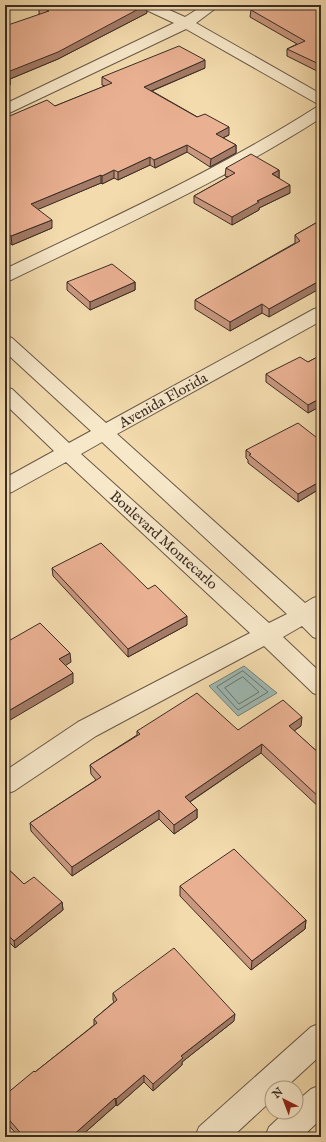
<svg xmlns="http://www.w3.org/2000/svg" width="326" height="1142" font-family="'IM FELL English',serif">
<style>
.water{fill:#9eb9b3;stroke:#76817a}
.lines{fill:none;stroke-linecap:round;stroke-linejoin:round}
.shore{stroke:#6c736c;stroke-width:1}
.minor-casing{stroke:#695847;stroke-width:2}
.minor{fill:#f7e8ca;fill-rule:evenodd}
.wall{fill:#c8977e;stroke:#3b2d25}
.shaded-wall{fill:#a37b66;stroke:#3b2d25}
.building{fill:#e9b092;stroke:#3b2d25}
.labels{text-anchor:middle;stroke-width:3;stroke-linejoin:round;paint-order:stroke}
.street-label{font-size:15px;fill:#3b2d25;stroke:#f7e8ca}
</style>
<rect width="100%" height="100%" fill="#f3dbad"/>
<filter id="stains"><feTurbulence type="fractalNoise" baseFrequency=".005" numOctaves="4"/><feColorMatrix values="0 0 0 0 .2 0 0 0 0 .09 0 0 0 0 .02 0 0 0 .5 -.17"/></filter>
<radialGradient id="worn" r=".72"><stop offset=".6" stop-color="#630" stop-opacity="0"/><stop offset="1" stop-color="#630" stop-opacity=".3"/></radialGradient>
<path class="water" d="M244 666 277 693 238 716 209 686Z"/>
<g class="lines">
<path class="shore" d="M243 671 268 692 238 710 217 687Z
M243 677 259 692 239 704 225 688Z"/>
<defs>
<path id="minor" d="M140 5H158L185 17 204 5H220L196 23 321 94V105L316 103 186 29 5 115V104L174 23 142 8Z
M321 106V118C223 181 116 229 11 280L5 281V269C111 218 216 171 315 108Z
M321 307V321L117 434 305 603 313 598 321 596V615L319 616 321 618V640L313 637 302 626 283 637 321 673V696L313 693 264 646 96 736 14 791 5 794V771L78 722 250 633 66 462 12 492 5 494V478L54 451 5 404V387L12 389 69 443 91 431 5 352V336L12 338 106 423 314 309ZM102 442 287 614 269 623 81 454Z
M321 1023V1055L285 1088H272V1100L232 1137H195L199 1127 311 1027Z
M321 1085V1119L302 1137H265L269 1127 285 1112H296V1102L311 1089Z"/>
</defs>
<use href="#minor" class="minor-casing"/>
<use href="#minor" class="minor"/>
</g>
<path class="wall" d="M321 5V73L287 56V49L297 44 250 17 251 10Z
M39 6 147 13 58 59 10 79V85L5 87 40 14H39Z
M205 68 152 91 229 135 223 138 236 145V153L210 167 187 152 155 168 150 165 118 180 114 178 102 184 101 183 38 209 52 228 12 245 5 239V118L55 106 105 86 102 85V77Z
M226 168 279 170V178L290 193 259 208V210L232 225 194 203V196L228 177 225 176Z
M321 220 269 317 262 313 230 331 195 309V300L295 243V235Z
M67 282H135V290L90 310 67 290Z
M321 355V406L308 413 266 382V374L308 362Z
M321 441V488L298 502 248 463V460L246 458V450Z
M52 568 187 625 128 657 53 576Z
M301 726 294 731 321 755V809L261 753 190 802 197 809V818L174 834 159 819 72 876 31 831 30 823 96 780 91 774 90 765 137 735V731L238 730Z
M5 866 24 884 62 902 63 910 15 948 5 938Z
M180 886 306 920 305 929 251 970 180 896Z
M113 993 234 1021 182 1062V1065L153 1091 144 1082 117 1106 116 1105 80 1137H19L5 1121V1095L35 1072 94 1025V1019L114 1002 113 1000Z"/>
<path class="shaded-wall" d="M146 5 147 13 58 59 10 79V85L5 87V73Z
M205 60V68L144 94V87Z
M229 127V135L216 141V134Z
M187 145V152L155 168 154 160Z
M236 145V153L210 167 211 159Z
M150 157V165L118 180V172Z
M114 170V178L102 184V176Z
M279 170V178L272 174Z
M101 175V183L32 212 31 204Z
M290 185V193L259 208V210L232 225V217L257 201Z
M52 220V228L12 245 11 236Z
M321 280V288L269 317V309Z
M135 282V290L90 310V302Z
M262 304V313L230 331V322Z
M321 398V406L308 413V405Z
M321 481V488L298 502V494Z
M187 616V625L128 657V649Z
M70 653 71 662 60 669 59 659Z
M73 673V683L5 723V713Z
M302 717 301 726 288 735 289 726Z
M262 744 261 753 185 805V797Z
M197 809V818L174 834V825Z
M159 810V819L72 876V867Z
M62 902 63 910 15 948 14 941Z
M306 920 305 929 251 970 252 961Z
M235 1014 234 1021 182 1062V1065L153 1091V1084L181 1056Z
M144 1075V1082L117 1106 116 1099Z
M115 1098 116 1105 80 1137H71Z"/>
<path class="building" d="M41 5H146L58 52 5 73V26L49 11 39 6Z
M261 5H321V65L287 49 305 41 251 10Z
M179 46 205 60 144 87 197 117 205 114 229 127 216 134 236 145 211 159 187 145 154 160 150 157 118 172 114 170 102 176 101 175 31 204 52 220 11 236 5 231V118L47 100 55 106 112 83 102 77Z
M5 74 10 77 5 79Z
M251 154 279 170 272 174 290 185 257 201 259 202 232 217 194 196 235 173 226 168Z
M321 220V280L269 309 262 304 230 322 195 300 300 241 295 235Z
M112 264 135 282 90 302 67 282Z
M321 355V398L308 405 266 374 300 357 308 362Z
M298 423 321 441V481L298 494 249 455 251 454 246 450Z
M101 543 148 589 155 585 187 616 128 649 52 568Z
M40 623 70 653 59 659 73 673 5 713V643Z
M197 693 238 730 283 700 302 717 289 726 321 755V799L262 744 185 797 197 809 174 825 159 810 72 867 30 823 101 777 90 765 140 734 137 731Z
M234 849 306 920 252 961 180 886Z
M5 866 24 884 34 877 62 902 14 941 5 932Z
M174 948 235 1014 181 1056 183 1058 153 1084 144 1075 116 1099 115 1098 71 1137H24L5 1115V1095L34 1071 35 1072 97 1023 94 1019 117 1000 113 993Z"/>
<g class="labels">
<g class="street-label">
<text transform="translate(163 400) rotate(-29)" y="5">Avenida Florida</text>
<text transform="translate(164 540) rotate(42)" y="5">Boulevard Montecarlo</text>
</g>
</g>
<rect width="326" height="1142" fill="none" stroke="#f3dbad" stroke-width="20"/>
<rect x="6" y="6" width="314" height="1130" fill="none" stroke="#3b2d25" stroke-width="2"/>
<rect x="10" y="10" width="306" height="1122" fill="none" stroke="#3b2d25"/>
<g transform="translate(284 1100) rotate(318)"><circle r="19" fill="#f7e8ca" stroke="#ac9d88"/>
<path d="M0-3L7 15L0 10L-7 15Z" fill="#8f2418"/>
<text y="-6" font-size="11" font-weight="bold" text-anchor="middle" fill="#3b2d25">N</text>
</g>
<rect width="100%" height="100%" filter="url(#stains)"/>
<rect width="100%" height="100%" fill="url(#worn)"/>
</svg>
